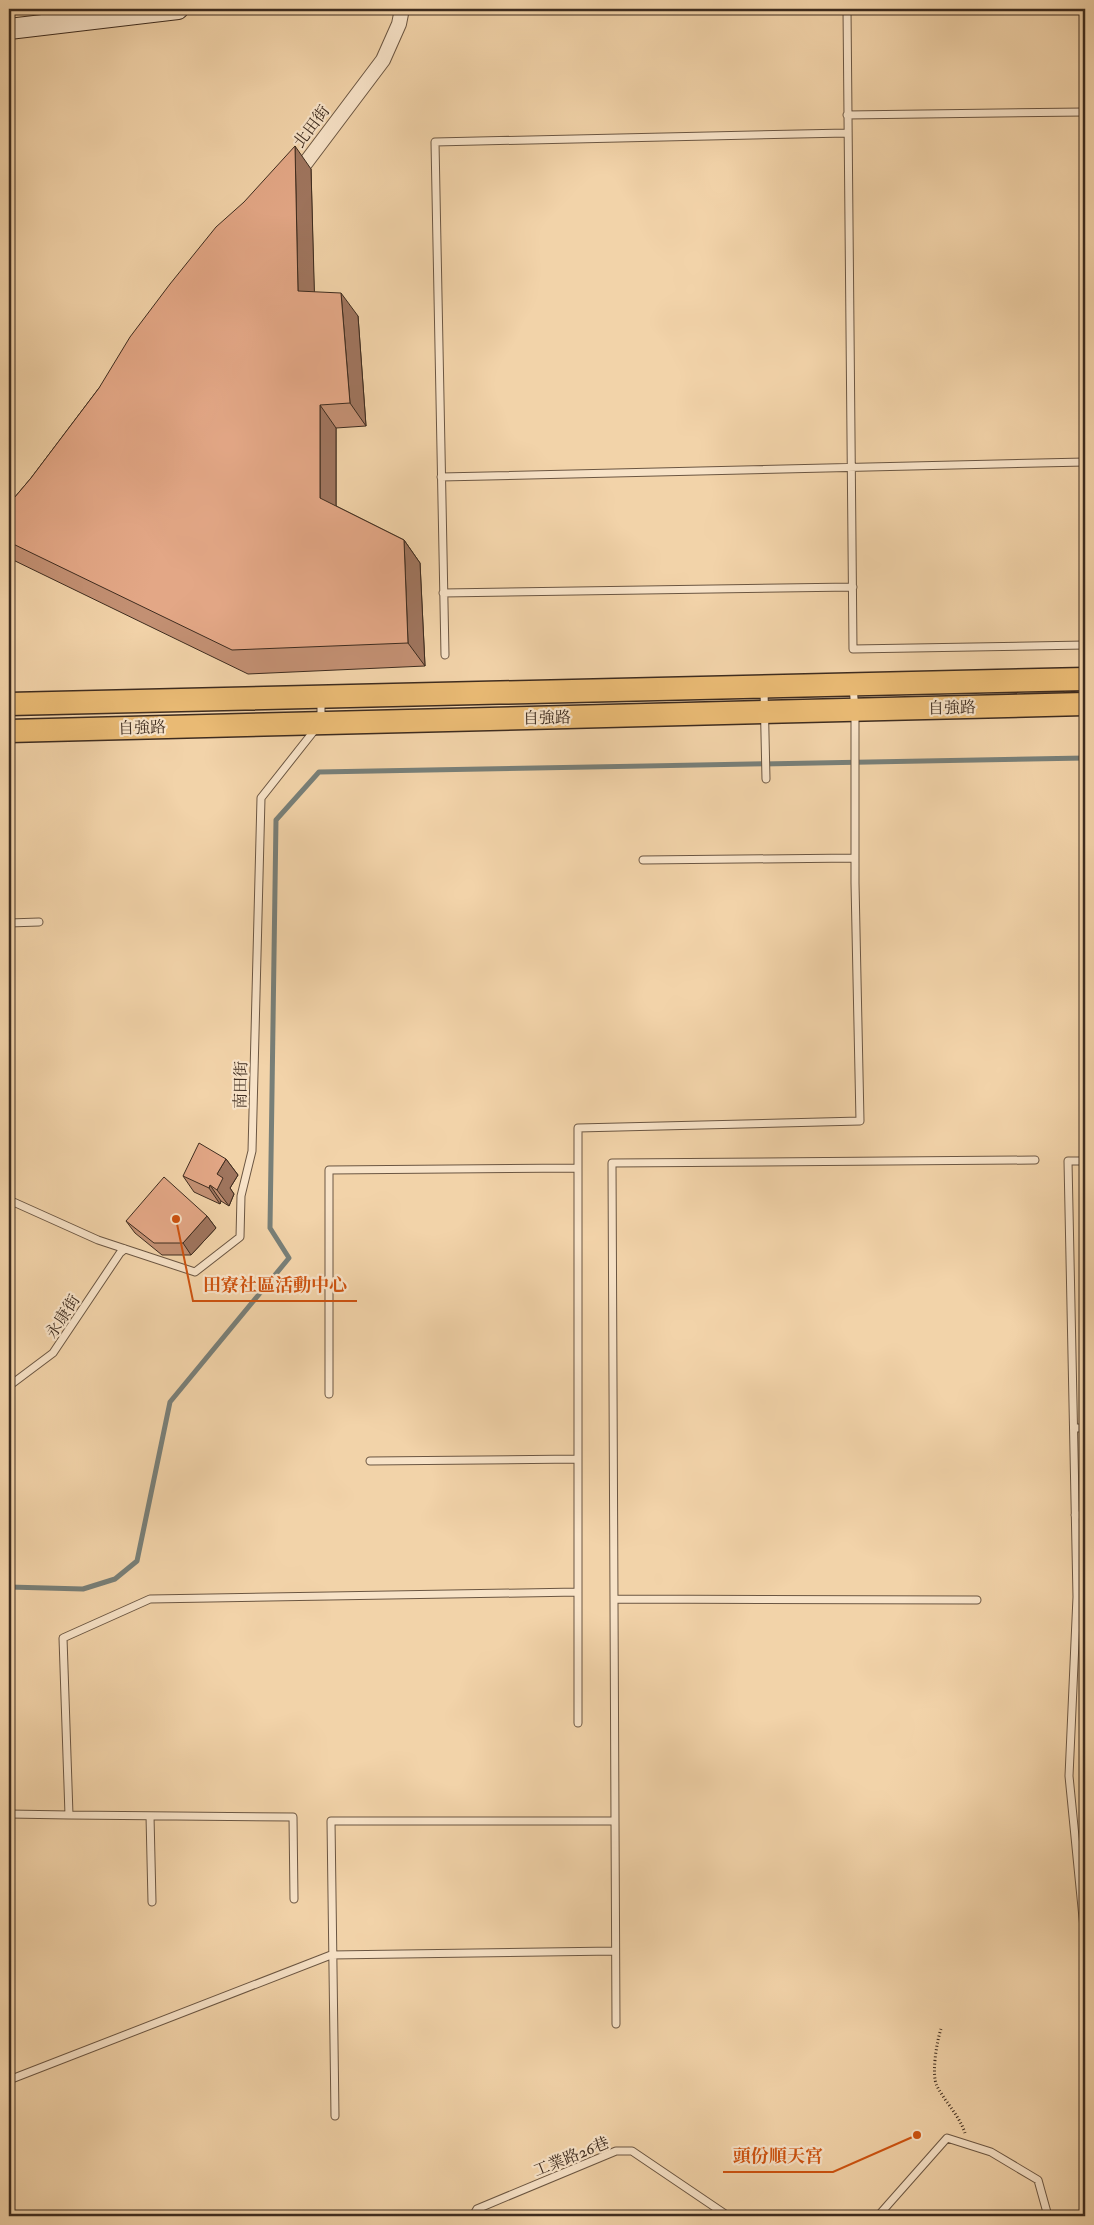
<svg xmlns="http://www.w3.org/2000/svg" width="1094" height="2225" font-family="'IM FELL Double Pica','Noto Serif TC',serif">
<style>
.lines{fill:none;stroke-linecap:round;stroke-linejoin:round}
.stream{stroke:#787f78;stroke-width:5}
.service-casing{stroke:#6b5642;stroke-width:9}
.minor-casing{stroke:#6b5642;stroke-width:16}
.secondary-casing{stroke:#3e2c1f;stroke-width:22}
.primary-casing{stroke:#3e2c1f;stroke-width:25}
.path{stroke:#3e2c1f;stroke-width:3;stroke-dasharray:1 2.5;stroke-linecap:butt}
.service{stroke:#f7e2c7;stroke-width:7}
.minor{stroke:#f7e2c7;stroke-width:14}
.secondary{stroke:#f7e2c7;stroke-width:20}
.primary{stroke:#e9ba74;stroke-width:22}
.wall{fill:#c39073;stroke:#3e2c1f}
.shaded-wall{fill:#9f755e;stroke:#3e2c1f}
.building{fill:#e3a786;stroke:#3e2c1f}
.labels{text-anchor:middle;stroke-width:4.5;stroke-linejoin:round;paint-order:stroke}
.street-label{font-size:16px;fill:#3e2c1f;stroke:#f7e2c7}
.leader{fill:none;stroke:#ce520f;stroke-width:2}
.callout-dot{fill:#ce520f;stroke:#f7e2c7;stroke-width:2}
.callout-label{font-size:18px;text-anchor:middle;font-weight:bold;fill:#ce520f;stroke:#f7e2c7;stroke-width:4.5;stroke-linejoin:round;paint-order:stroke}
</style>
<rect width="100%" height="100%" fill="#f2d3a9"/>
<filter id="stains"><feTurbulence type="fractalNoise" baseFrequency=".004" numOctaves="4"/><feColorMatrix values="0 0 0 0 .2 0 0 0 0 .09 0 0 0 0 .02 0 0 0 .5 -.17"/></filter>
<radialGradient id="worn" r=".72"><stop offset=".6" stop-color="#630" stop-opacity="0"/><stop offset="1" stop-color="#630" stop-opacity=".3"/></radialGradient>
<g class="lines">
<path class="stream" d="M9 1587 83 1589 115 1579 137 1561 170 1402 289 1258 270 1228 276 820 319 772 1085 758"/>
<defs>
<path id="service" d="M847 9 853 649 1085 645
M847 115 1085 112
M441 477 1085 462
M443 593 853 587
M445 655 435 142 847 133
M764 690 766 779
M643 860 855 858
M9 923 39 922
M1085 1161H1068L1077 1597H1085
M9 1200 98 1240 195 1272 240 1237 241 1196 252 1151 261 798 321 722V699
M9 1386 53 1353 120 1253 125 1249
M329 1394V1170L578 1168
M1074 1428H1085
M370 1461 578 1459
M1075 1515H1085
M1077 1597 1069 1776 1085 1938
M614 1599 977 1600
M578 1723V1128L860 1121 855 883V709L853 687
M9 1814 69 1815 63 1638 150 1599 578 1592
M69 1815 293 1817 294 1899
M150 1816 152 1902
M615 1821 616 2024
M9 2080 331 1955 615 1951
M335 2116 331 1821H615L612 1163 1035 1160
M473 2216 477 2209 616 2151H632L728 2216
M878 2216 947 2138 991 2152 1038 2180 1048 2216"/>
<path id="minor" d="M295 177 383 60 399 24 402 9"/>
<path id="secondary" d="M9 29 178 9"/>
<path id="primary" d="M9 704 1085 679
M9 731 1085 704"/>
</defs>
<use href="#service" class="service-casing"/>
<use href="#minor" class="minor-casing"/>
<use href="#secondary" class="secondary-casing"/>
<use href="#primary" class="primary-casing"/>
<path class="path" d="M941 2029C937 2040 931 2075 937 2086 945 2102 959 2115 965 2133"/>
<use href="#service" class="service"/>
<use href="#minor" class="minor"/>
<use href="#secondary" class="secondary"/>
<use href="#primary" class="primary"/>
</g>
<path class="wall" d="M311 169 314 292 358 316 366 426 336 428V506L404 540 420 563 425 666 248 674 9 558V504L31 478 99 388Z
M226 1159 238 1175 230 1188 234 1194 229 1206 221 1201 220 1204 194 1192 183 1176Z
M207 1216 216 1228 191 1255H162L135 1233 126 1221Z"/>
<path class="shaded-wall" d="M295 146 311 169 315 314 298 291Z
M341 293 358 316 366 426 350 403Z
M320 405 336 428V521L320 498Z
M404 540 420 563 425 666 408 643Z
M226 1159 238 1175 230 1188 234 1194 229 1206 217 1190V1174Z
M210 1185 221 1201 220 1204 209 1188Z
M207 1216 216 1228 191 1255 183 1243Z"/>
<path class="building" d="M295 146 298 291 341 293 350 403 320 405V498L404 540 408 643 232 650 9 542V504L31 478 99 388 130 337 170 284 216 227 244 202Z
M199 1143 226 1159 217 1174 223 1178 217 1190 210 1185 209 1188 183 1176Z
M164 1177 207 1216 183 1243H154L126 1221Z"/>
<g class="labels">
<g class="street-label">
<text transform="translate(311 126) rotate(-53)" y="6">北田街</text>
<text transform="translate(952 707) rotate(-1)" y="6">自強路</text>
<text transform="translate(547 717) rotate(-1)" y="6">自強路</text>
<text transform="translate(142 727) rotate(-2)" y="6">自強路</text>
<text transform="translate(240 1085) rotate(-89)" y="6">南田街</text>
<text transform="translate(62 1316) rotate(-57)" y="6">永康街</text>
<text transform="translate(571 2156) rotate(-22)" y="6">工業路26巷</text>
</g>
</g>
<path class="leader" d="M176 1219L193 1301H357M917 2135L833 2172H723"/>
<g class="callout-dot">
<circle cx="176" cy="1219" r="5"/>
<circle cx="917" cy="2135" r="5"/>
</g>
<g class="callout-label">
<text x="275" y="1291">田寮社區活動中心</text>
<text x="778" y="2162">頭份順天宮</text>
</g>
<rect width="1094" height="2225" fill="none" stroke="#f2d3a9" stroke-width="30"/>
<rect x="10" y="10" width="1074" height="2205" fill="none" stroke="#3e2c1f" stroke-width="2.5"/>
<rect x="15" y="15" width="1064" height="2195" fill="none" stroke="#3e2c1f"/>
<rect width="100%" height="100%" filter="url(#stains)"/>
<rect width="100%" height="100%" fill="url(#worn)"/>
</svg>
